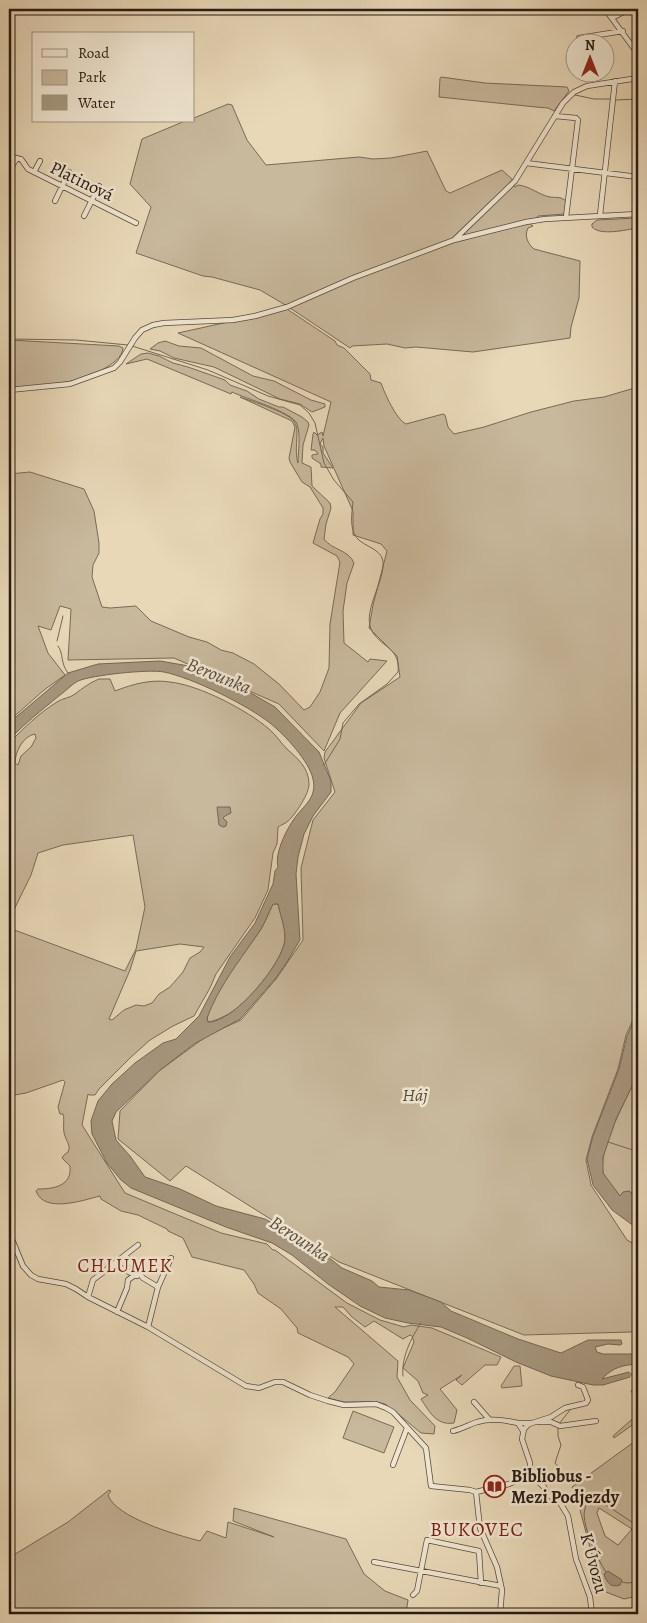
<svg xmlns="http://www.w3.org/2000/svg" width="647" height="1623" font-family="Alegreya,serif">
<style>
.green{fill:#c8b89c;stroke:#786a58;fill-rule:evenodd}
.water{fill:#a79880;stroke:#756654;fill-rule:evenodd}
.lines{fill:none;stroke-linecap:round;stroke-linejoin:round}
.stream{stroke:#756654;stroke-width:1}
.canal{stroke:#a79880;stroke-width:3}
.minor-casing{stroke:#594a3c;stroke-width:6}
.minor{stroke:#f0e6d1;stroke-width:4.5}
.labels{text-anchor:middle;stroke-width:5;stroke-linejoin:round;paint-order:stroke}
.street-label{font-size:18px;fill:#291b13;stroke:#f0e6d1}
.park-label{font-size:18px;font-style:italic;fill:#594a3c;stroke:#f0e6d1}
.poi-label{font-size:18px;font-weight:bold;fill:#291b13;stroke:#f0e6d1;text-anchor:start}
.water-label{font-size:19px;font-style:italic;fill:#5b4d3f;stroke:#f0e6d1}
.neighbourhood-label{font-size:19px;letter-spacing:1px;fill:#7a1f14;stroke:#f0e6d1}
.quarter-label{font-size:20px;letter-spacing:1px;fill:#7a1f14;stroke:#f0e6d1}
</style>
<rect width="100%" height="100%" fill="#e8d8b8"/>
<filter id="stains"><feTurbulence type="fractalNoise" baseFrequency=".004" numOctaves="4"/><feColorMatrix values="0 0 0 0 .2 0 0 0 0 .09 0 0 0 0 .02 0 0 0 .5 -.17"/></filter>
<radialGradient id="worn" r=".72"><stop offset=".6" stop-color="#630" stop-opacity="0"/><stop offset="1" stop-color="#630" stop-opacity=".3"/></radialGradient>
<path class="green" d="M441 77 485 83 567 87 569 91 554 111 548 108 536 107 439 97 440 78Z
M228 104 232 105 247 140 266 165 359 157 373 159 391 158 427 151 446 191 450 193 502 170 514 181 454 239 287 306 260 290 212 277 203 276 136 253 151 207 130 184 142 139 185 121H194V118Z
M513 183 515 187 518 185C530 186 539 195 550 197 556 198 560 196 566 201L565 214 538 216 536 219 454 240Z
M638 218 637 228C626 230 600 236 592 227V224L597 220Z
M529 223 533 226 528 228C524 236 528 244 534 249L580 261 579 298 571 327 570 338 473 352 416 347 405 348 387 344 352 346 350 348 290 308 353 279 455 242Z
M287 309 335 341 337 345 344 348 370 374 371 380 381 383C385 394 396 419 406 424L443 414 445 415 448 427 454 434 484 427 531 412 574 401 604 397 638 387V1009L626 1035 618 1069 592 1137 586 1160 591 1185 627 1240 638 1246V1329L631 1332 524 1335 339 1262 186 1166 170 1181 118 1139 120 1111 159 1071 208 1035 241 1020 276 979 303 940 301 868 313 820 335 792 324 758 325 752 361 703 400 677 397 656 369 628 373 605 387 551 381 544 353 535V511L324 446 323 438 320 444 323 447V453L333 468 321 467V464L312 458V455L318 454 315 450H311L313 434 314 432 317 435 322 432 323 436 331 402 178 333Z
M9 340 119 346 123 348C122 366 82 379 67 382 50 386 26 387 9 387Z
M165 341 179 346 201 348 253 376 274 381 311 400 325 404V407L312 412 300 404 280 399 214 367 174 358 160 351 150 349 158 343Z
M148 353 159 356 173 363 188 367 225 380 230 385 247 391 259 399 279 407H283L302 417 308 422 309 425 303 445 302 463 311 467 312 486 330 503 331 508 326 524 324 539C332 550 349 550 354 563L347 583 343 611 344 643 368 662 370 659 387 661 340 713 324 751 279 704 174 658 68 660 71 609 60 606 51 630 38 626 48 653 65 675 44 690 9 721V474L30 472 84 489 94 511 99 543V553L93 565 92 577 102 607 110 608 136 606 151 621 189 637 207 642 221 650 233 653 254 664 279 684 304 710 310 707 320 692 329 668 330 624 340 562 337 556 313 543 320 519 323 514V508L310 487 302 482 290 462 289 458 295 427 292 421 240 397C252 401 286 412 294 421 296 424 297 428 297 432 297 442 295 454 298 463 298 452 301 435 297 424 293 412 244 398 232 392L231 394 147 359 126 364 141 354Z
M99 679H110L115 691C133 684 151 679 170 682 199 685 247 710 269 729 276 735 281 743 287 749 298 759 308 767 309 783 310 793 295 815 288 821 285 824 281 825 278 827L277 844 273 853 268 890 255 918 216 974 210 988 194 1016 173 1026 150 1040 131 1057 99 1089 95 1095H89L88 1094 82 1125 125 1193 221 1233 267 1244 273 1250H275L347 1303 380 1320 404 1327 411 1325 432 1328 501 1357 497 1365H485L462 1385 456 1380 462 1375 440 1389 457 1410 454 1423C436 1426 429 1411 421 1399L428 1395 423 1393 418 1381 403 1368 414 1342 412 1336 410 1335 403 1339 374 1321 365 1327 352 1317 343 1307H335L398 1361 397 1377 410 1400 435 1426 434 1434 421 1433 397 1413 385 1404 376 1402H344L328 1398 335 1392 354 1364 348 1357 298 1333 297 1328 281 1309 258 1293 254 1284 244 1270 192 1257 183 1238 168 1231 167 1229 138 1215 121 1211 101 1199 100 1196C84 1200 44 1214 36 1191L38 1189C54 1189 72 1186 70 1166L62 1158 64 1155 68 1152C71 1145 67 1143 65 1136 62 1129 65 1121 63 1114H60L58 1107 65 1082 63 1080 26 1093 9 1096V928L125 971 136 949 145 907 133 835 63 845 38 853 31 875 9 920V743C24 728 39 713 57 702 63 698 70 698 75 694 83 688 89 683 99 679ZM35 734 36 738 31 747 21 756 18 765 15 763C15 752 23 736 35 734ZM180 944 204 947 200 952 190 958 183 972 170 987 159 994 152 1003 144 1006 136 1005 124 1010 112 1020 109 1019 130 970 136 951Z
M273 904H278C280 914 286 927 285 938 285 957 256 991 243 1003 234 1012 221 1019 209 1022L207 1021C208 994 242 957 257 935 264 926 268 914 273 904Z
M638 1074V1199L629 1191 620 1197C615 1190 604 1180 603 1172 598 1149 628 1096 638 1074Z
M514 1366H520L522 1386 502 1388 501 1386Z
M638 1385V1421L614 1438 613 1436 638 1414V1402L631 1391Z
M353 1411 394 1427 384 1453 343 1438Z
M638 1439V1596L624 1599 606 1592 598 1577 576 1495 572 1487ZM599 1508 632 1529 618 1545 605 1536 597 1513Z
M109 1490 111 1491 108 1495C116 1518 177 1535 200 1541L207 1531 226 1538 228 1522 274 1537 233 1521 234 1508 346 1539 364 1574 385 1591 408 1600 406 1614H387L375 1610 359 1611 352 1614H9V1569L12 1556 68 1522Z"/>
<path class="water" d="M160 661 189 666 237 685 275 707 319 752 331 781V792L313 816 304 834 298 857 296 874 300 940 287 962 275 979 240 1019 194 1044 159 1071 116 1112 112 1121 116 1140 130 1156 145 1177 180 1189 216 1206 265 1219 298 1237 315 1251 328 1257 342 1268 372 1281 379 1287 409 1290 441 1302 451 1311 518 1339 561 1353 588 1340H621L622 1344 620 1345 608 1344 595 1347 597 1352 603 1354H638V1364C623 1365 613 1367 602 1379L629 1372 630 1377 603 1385H593L551 1376 516 1362 467 1338 441 1327 408 1323 385 1318 360 1306 328 1284 292 1255 272 1243 226 1227 131 1188 121 1180 107 1163 92 1134 91 1121 98 1101 112 1084 135 1063 163 1043 176 1039 199 1016 230 957 255 923 273 884 275 871 278 867C274 853 288 826 297 815 306 804 317 796 313 779 309 761 285 735 270 723 247 705 193 678 164 672 149 669 92 675 78 681 72 684 66 691 60 695 42 710 25 723 9 740V723L68 673 98 664ZM273 904H278C280 914 285 927 285 938 285 962 232 1024 208 1022L207 1018C219 986 238 963 257 935 264 926 268 914 273 904Z
M217 807H230L231 813 225 816 223 818 227 822 226 826 223 827 219 825Z
M638 1011V1074L616 1119 603 1157V1173L620 1196 623 1192 629 1191 638 1199V1229L612 1210 593 1185 587 1159 593 1136 619 1069 627 1036Z
M608 1571 622 1580 620 1585C611 1588 607 1583 604 1574Z"/>
<g class="lines">
<path class="stream" d="M575 95 594 99H612
M616 100 638 99
M9 339 76 340 128 345
M132 346 208 370 268 396 300 405 309 413 315 423 324 463 334 480 353 502C352 512 350 524 354 533 358 546 381 547 383 561 385 581 363 610 371 629 379 647 401 647 398 672L387 684 359 704 343 723 340 739 324 765
M57 641 63 616
M58 646C64 654 60 663 68 673
M608 1142 633 1150H638
M403 1376C401 1358 411 1338 421 1323
M559 1424 570 1410
M558 1428V1436L561 1445 555 1463 564 1474
M575 1488 597 1499 638 1526
M588 1494C587 1500 585 1507 584 1514 584 1529 597 1559 606 1572
M622 1582 627 1583 638 1582"/>
<path class="canal" d="M626 1376 638 1372"/>
<defs>
<path id="minor" d="M605 9 638 54
M612 18 625 11 632 9
M579 38 623 31
M555 116 576 118 578 120 566 217
M637 128 638 149
M9 157 21 159 28 169 136 223
M526 163 638 177
M9 171 17 158
M34 172 40 161
M55 201 69 172
M600 215 615 81
M84 216 99 186
M455 239 515 181 563 103 574 92 587 86 638 78
M9 390 70 384 114 368 120 362 135 338 142 330 153 325 164 323 233 320 255 316 287 307 353 278 454 240 526 222 545 219 638 214
M9 1232 23 1266 31 1275 38 1279 66 1284 76 1289 88 1297 148 1327 246 1386 259 1388 275 1382H283L310 1395 328 1401 344 1405 376 1404 386 1408 393 1412 426 1448 431 1486 470 1490 476 1492 509 1484 530 1474
M125 1255 143 1278 158 1287
M113 1264 137 1276
M88 1297 93 1280 138 1245
M117 1312 127 1288 128 1280 135 1275
M148 1327 158 1287 171 1258
M474 1402 489 1419
M539 1422H551L560 1426 596 1421
M518 1423H532
M453 1431C462 1429 468 1425 477 1422 491 1418 504 1420 518 1423L523 1431
M393 1465 407 1428
M530 1474 544 1487 548 1495 559 1501 568 1516 576 1559 590 1597 592 1614
M530 1474V1463L522 1439 524 1429 529 1424 551 1417 565 1408 586 1403 588 1400 583 1387 578 1385
M476 1492 480 1528 497 1567 502 1590 500 1614
M374 1562 501 1586
M413 1595 417 1591 427 1540 479 1551 481 1583"/>
</defs>
<use href="#minor" class="minor-casing"/>
<use href="#minor" class="minor"/>
</g>
<defs>
<symbol id="library-ring" viewBox="-11 -11 22 22"><circle r="9.5" fill="#f0e6d1" stroke="#8f2418" stroke-width="1.5"/><path d="M-6-4Q-3-5.5-.7-3.5V5Q-3 3-6 4ZM6-4Q3-5.5 .7-3.5V5Q3 3 6 4Z" fill="#8f2418"/></symbol>
</defs>
<g fill-rule="evenodd">
<use href="#library-ring" x="482" y="1474" width="25" height="25"/>
</g>
<g class="labels">
<g class="street-label">
<text transform="translate(82 181) rotate(26)" y="6">Platinová</text>
<text transform="translate(594 1563) rotate(75)" y="6">K Úvozu</text>
</g>
<g class="park-label">
<text x="415" y="1101">Háj</text>
</g>
<g class="poi-label">
<text x="511" y="1482">Bibliobus -<tspan x="511" dy="21">Mezi Podjezdy</tspan></text>
</g>
<g class="water-label">
<text transform="translate(219 675) rotate(22)" y="7">Berounka</text>
<text transform="translate(300 1238) rotate(33)" y="7">Berounka</text>
</g>
<g class="neighbourhood-label">
<text x="125" y="1272">CHLUMEK</text>
</g>
<g class="quarter-label">
<text x="477" y="1536">BUKOVEC</text>
</g>
</g>
<rect width="647" height="1623" fill="none" stroke="#e8d8b8" stroke-width="30"/>
<rect x="10" y="10" width="627" height="1603" fill="none" stroke="#291b13" stroke-width="2.5"/>
<rect x="15" y="15" width="617" height="1593" fill="none" stroke="#291b13"/>
<rect x="32" y="32" width="162" height="90" fill="#f0e6d1" stroke="#a09585"/>
<rect x="42" y="49" width="25" height="8" fill="#f0e6d1" stroke="#a09585"/>
<text x="78" y="58" font-size="15" fill="#291b13">Road</text>
<rect x="42" y="70" width="25" height="15" fill="#c8b89c" stroke="#a09585"/>
<text x="78" y="82" font-size="15" fill="#291b13">Park</text>
<rect x="42" y="95" width="25" height="15" fill="#a79880" stroke="#a09585"/>
<text x="78" y="108" font-size="15" fill="#291b13">Water</text>
<g transform="translate(590 58)"><circle r="24" fill="#f0e6d1" stroke="#a09585"/>
<path d="M0-4L9 19L0 12L-9 19Z" fill="#8f2418"/>
<text y="-8" font-size="14" font-weight="bold" text-anchor="middle" fill="#291b13">N</text>
</g>
<rect width="100%" height="100%" filter="url(#stains)"/>
<rect width="100%" height="100%" fill="url(#worn)"/>
</svg>
